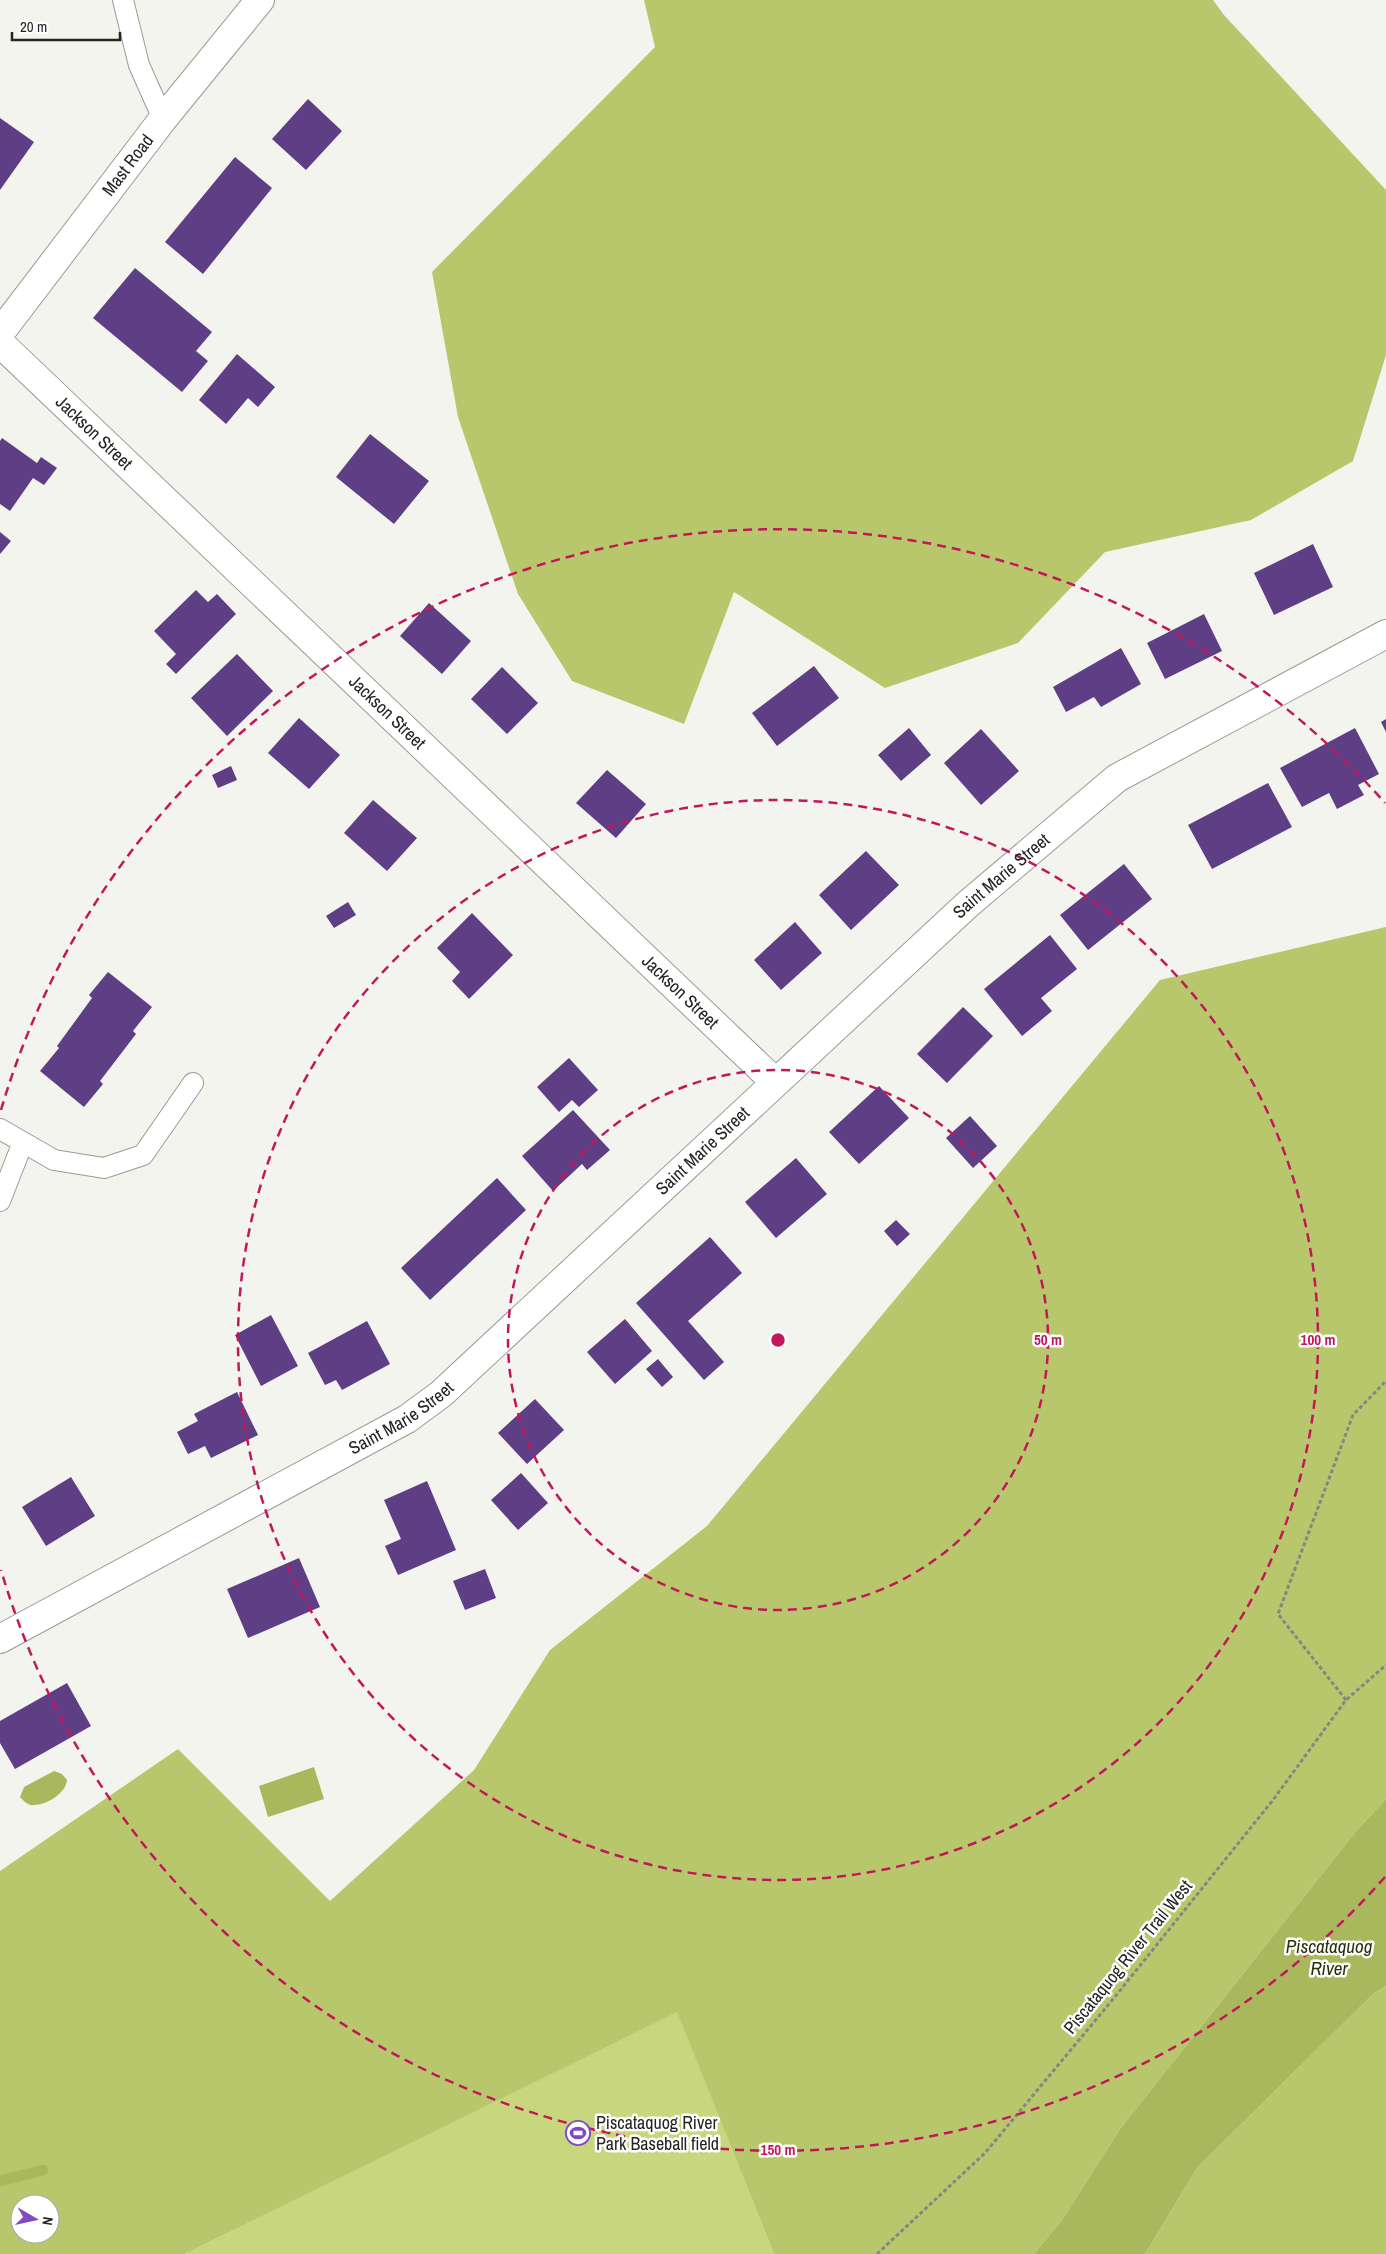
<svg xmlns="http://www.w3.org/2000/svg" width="1386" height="2254" font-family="'Archivo Narrow',sans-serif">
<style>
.green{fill:#c8d67d}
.forest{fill:#b8c76c;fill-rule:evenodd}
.water{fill:#aab85d}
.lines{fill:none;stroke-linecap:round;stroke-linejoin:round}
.stream{stroke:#aab85d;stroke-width:11}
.building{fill:#5e3e85}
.service-casing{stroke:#9a9b95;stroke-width:22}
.minor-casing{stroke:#9a9b95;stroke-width:30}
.secondary-casing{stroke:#9a9b95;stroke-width:30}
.path{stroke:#868782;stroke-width:3;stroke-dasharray:4 2.5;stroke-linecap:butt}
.service{stroke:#fff;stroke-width:20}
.minor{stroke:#fff;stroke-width:28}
.secondary{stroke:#fff;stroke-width:28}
.ring{fill:none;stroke:#c2185b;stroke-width:2.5;stroke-dasharray:9 6}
.labels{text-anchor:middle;stroke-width:5;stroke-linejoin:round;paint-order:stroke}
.street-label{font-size:18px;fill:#242422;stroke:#fff}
.poi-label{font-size:18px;fill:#242422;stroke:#fff;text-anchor:start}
.water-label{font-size:19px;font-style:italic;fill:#2b3008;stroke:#fff}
.centre{fill:#c2185b;stroke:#fff;stroke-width:2.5}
.ring-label{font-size:15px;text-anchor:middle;font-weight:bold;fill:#c2185b;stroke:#fff;stroke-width:5;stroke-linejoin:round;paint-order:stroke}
</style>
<rect width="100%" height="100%" fill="#f2f4ed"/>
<path class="green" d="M677 2011 774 2254H185Z"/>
<path class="forest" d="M644 0H1213L1224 15 1386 190V355L1353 461 1251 520 1105 552 1018 643 885 688 734 592 684 724 572 681 518 594 458 417 432 272 655 47Z
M1386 927V1799L1357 1830 1120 2129 1062 2220 1034 2254H774L677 2012 185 2254H0V1871L178 1749 330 1901 474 1770 550 1650 707 1526 1160 980ZM20 2204H50V2234H20Z
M1386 1986V2254H1145L1197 2168 1374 1993Z"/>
<path class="water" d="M314 1767 324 1799 268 1817 259 1786Z
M54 1771 62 1774 67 1780C66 1793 47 1805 34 1805 28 1806 24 1801 20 1797L24 1787Z
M1386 1799V1986L1374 1993 1197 2168 1145 2254H1034L1062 2220 1120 2129 1357 1830Z"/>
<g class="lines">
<path class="stream" d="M0 2181 43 2170"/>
</g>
<path class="building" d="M308 99 342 131 306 170 272 139Z
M0 118 34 142 0 190Z
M235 157 272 188 203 274 165 242Z
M135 268 212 332 196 351 208 361 182 392 93 318Z
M237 354 275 387 258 407 248 398 226 424 199 400Z
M370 434 429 481 394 524 336 477Z
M2 438 37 463 41 457 57 468 44 485 33 478 10 511 0 504V441Z
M0 532 11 541 0 554Z
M1313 544 1333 587 1274 615 1254 573Z
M196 590 208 602 217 594 236 614 176 674 166 664 176 654 154 631Z
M429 603 471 641 442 674 400 636Z
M1204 614 1222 651 1165 679 1147 643Z
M1121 648 1141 684 1101 707 1094 697 1066 712 1053 687Z
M237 654 273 691 227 736 191 698Z
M814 666 839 698 777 746 752 713Z
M502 667 538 703 507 734 471 699Z
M299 718 340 755 309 789 268 753Z
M1386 719V732L1381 722Z
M909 728 931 755 901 781 878 755Z
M1355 728 1379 774 1358 785 1364 795 1337 809 1329 793 1302 807 1280 768Z
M981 729 1019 771 981 805 944 763Z
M231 766 237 780 218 788 212 775Z
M607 770 646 804 616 838 576 803Z
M1268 783 1292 827 1212 869 1188 825Z
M373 800 417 838 387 871 344 833Z
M866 851 899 885 851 930 819 895Z
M1124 864 1152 899 1088 950 1060 915Z
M348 902 356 915 334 928 326 916Z
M472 913 513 955 469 999 452 981 460 972 437 948Z
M795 922 822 953 781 990 754 960Z
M1050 935 1077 969 1041 998 1052 1011 1022 1036 984 989Z
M108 972 152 1007 133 1031 136 1034 100 1081 103 1084 84 1107 40 1071 59 1048 57 1046 92 998 89 995Z
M963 1007 993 1036 947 1083 917 1054Z
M569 1058 598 1090 579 1107 572 1100 559 1112 537 1087Z
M879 1086 909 1118 859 1164 829 1132Z
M573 1110 610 1150 587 1170 582 1164 553 1191 522 1156Z
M970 1116 997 1146 973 1168 946 1138Z
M796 1158 827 1194 776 1238 745 1202Z
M497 1178 526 1210 430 1300 401 1268Z
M896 1220 910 1234 897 1246 884 1231Z
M710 1237 742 1273 688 1321 724 1362 704 1380 636 1303Z
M271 1315 298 1366 261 1386 235 1335Z
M625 1319 652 1351 615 1384 587 1352Z
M367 1321 390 1364 342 1390 336 1380 325 1385 308 1353Z
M658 1359 673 1377 662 1387 646 1369Z
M237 1392 258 1435 211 1458 205 1446 188 1454 177 1432 198 1421 194 1414Z
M535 1399 564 1430 527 1464 498 1433Z
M521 1473 548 1503 518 1530 491 1500Z
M71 1477 95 1516 46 1546 22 1507Z
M427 1481 456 1550 398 1575 385 1546 401 1539 384 1500Z
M299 1558 320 1607 248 1638 227 1589Z
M485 1569 496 1598 465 1610 453 1581Z
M67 1683 91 1726 15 1769 0 1743V1721Z"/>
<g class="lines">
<defs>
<path id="service" d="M123 0 139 65 163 119
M0 1129 54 1160 104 1168 143 1155 193 1083
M0 1201 23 1142"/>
<g id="minor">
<path id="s1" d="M0 343 775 1082"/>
<path id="s2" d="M0 1639 407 1419 441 1394 968 904 1117 778 1386 634"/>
</g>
<g id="secondary">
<path id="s3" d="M0 333 163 119 260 0"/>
</g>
</defs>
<use href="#service" class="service-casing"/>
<use href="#minor" class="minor-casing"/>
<use href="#secondary" class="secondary-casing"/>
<path class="path" d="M1346 1700 1278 1614 1353 1415 1386 1381
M877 2254 985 2153 1114 1998 1273 1800 1346 1700 1386 1665"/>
<use href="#service" class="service"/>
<use href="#minor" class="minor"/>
<use href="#secondary" class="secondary"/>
</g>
<g class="ring">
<circle cx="778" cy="1340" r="270"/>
<circle cx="778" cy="1340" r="540"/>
<path d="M1385 1877A810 810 0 0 1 1 1570M1 1110A810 810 0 0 1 1385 803"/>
</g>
<defs>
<symbol id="stadium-ring" viewBox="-11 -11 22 22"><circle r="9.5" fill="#fff" stroke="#824ac1" stroke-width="1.5"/><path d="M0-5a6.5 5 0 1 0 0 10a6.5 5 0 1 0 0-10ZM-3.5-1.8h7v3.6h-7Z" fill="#824ac1"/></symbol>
</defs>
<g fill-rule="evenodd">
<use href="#stadium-ring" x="564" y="2119" width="28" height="28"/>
</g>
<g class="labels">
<g class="street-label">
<text dy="6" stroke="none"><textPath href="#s3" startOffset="211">Mast Road</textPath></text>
<text dy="6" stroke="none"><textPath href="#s1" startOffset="130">Jackson Street</textPath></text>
<text dy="6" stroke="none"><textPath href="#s1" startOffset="535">Jackson Street</textPath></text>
<text dy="6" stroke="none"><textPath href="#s2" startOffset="1268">Saint Marie Street</textPath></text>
<text dy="6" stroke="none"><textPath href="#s1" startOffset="940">Jackson Street</textPath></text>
<text dy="6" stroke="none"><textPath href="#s2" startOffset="862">Saint Marie Street</textPath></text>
<text dy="6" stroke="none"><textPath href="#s2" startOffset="458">Saint Marie Street</textPath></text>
<text transform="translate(1128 1957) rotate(-51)" y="6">Piscataquog River Trail West</text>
</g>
<g class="poi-label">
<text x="596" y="2129">Piscataquog River<tspan x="596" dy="21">Park Baseball field</tspan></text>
</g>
<g class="water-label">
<text x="1329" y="1953">Piscataquog<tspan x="1329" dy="22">River</tspan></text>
</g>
</g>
<circle cx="778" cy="1340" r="8" class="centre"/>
<g class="ring-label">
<text x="1048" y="1345">50 m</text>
<text x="1318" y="1345">100 m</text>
<text x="778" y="2155">150 m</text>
</g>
<g transform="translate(35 2219) rotate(99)"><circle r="24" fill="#ffffff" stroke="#a7a7a7"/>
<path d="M0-4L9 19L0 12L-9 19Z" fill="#824ac1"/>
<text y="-8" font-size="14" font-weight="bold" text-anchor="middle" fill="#242422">N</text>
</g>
<path d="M12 32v8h108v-8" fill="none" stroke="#242422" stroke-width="2.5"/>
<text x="20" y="32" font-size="15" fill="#242422" stroke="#ffffff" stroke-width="4" paint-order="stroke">20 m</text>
</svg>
